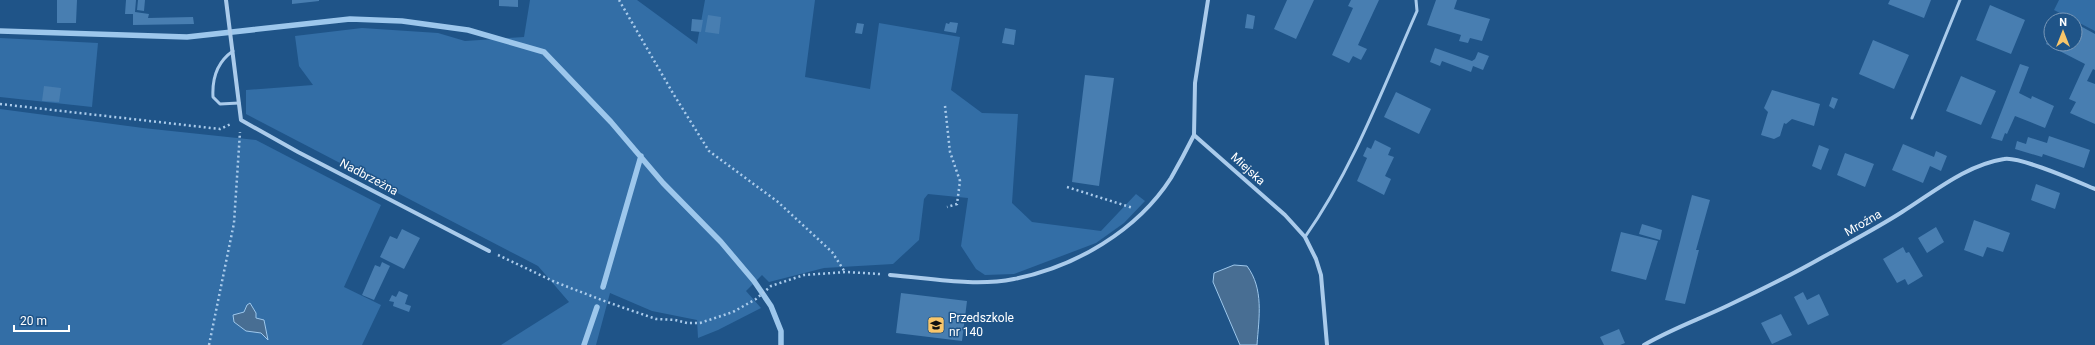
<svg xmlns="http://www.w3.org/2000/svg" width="2095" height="345" font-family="Roboto,sans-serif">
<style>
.green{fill:#336ea6}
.water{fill:#486e93;stroke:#9dc7ec}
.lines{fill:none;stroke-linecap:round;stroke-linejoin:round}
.stream{stroke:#9dc7ec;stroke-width:5.5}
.building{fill:#487eb1}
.path{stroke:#aacbeb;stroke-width:2.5;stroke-dasharray:2 3;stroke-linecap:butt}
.lane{stroke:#aacbeb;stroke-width:3}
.street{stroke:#aacbeb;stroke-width:4}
.labels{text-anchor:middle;stroke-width:3;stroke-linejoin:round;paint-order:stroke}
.street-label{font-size:12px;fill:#fff;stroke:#1f5488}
.poi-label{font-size:12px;fill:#fff;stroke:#1f5488;text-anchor:start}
</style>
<rect width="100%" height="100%" fill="#1f5488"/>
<path class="green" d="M530 0H637L697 44 705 0H815L805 77 870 89 879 23 960 37 951 90 982 113 1018 114 1012 203 1032 222 1101 231 1136 194 1145 201 1124 223 1096 243 1014 274 985 275 976 269 961 246 968 198 928 194 924 199 919 240 893 264 824 268 769 282 762 275 746 291 761 308 718 330 698 338 697 320 652 311 610 293 596 345H501L569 302 538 266 246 114V90L313 85 299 66 295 36 362 28 438 33 465 41 524 37Z
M2059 0H2095V31L2054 10Z
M0 38 98 43 92 107 0 97Z
M0 109 143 128 256 140 381 205 344 287 381 305 362 345H0Z"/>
<path class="water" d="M1234 265 1247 266C1264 289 1259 317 1257 345H1240L1213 282 1214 273Z
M250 303 256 313V318L264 320 268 340 261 333 246 331 234 322 233 315 244 312 247 305Z"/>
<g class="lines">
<path class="stream" d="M0 31 187 37 350 19 402 21 468 30 544 52 611 122 663 183 721 242 754 281 771 306 781 331V345
M603 287 641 156
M584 345 597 307"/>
</g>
<path class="building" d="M57 0H77L76 23H57Z
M126 0H136L135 12 149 14 148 18 193 17 194 24 133 25V14H125Z
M138 0H145L144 11 137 10Z
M292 0H319V1L292 4Z
M499 0H518V7L499 6Z
M1287 0H1314L1296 39 1274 29Z
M1351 0H1379L1358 45 1367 49 1361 60 1353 56 1349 63 1332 55 1353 8 1348 6Z
M1436 0H1457L1454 9 1490 19 1482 41 1470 38 1468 43 1459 41 1461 35 1427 25Z
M1890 0H1931L1924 18 1888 4Z
M1990 5 2025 20 2011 54 1976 40Z
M1247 14 1255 16 1253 29 1245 28Z
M708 15 721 17 719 34 705 32Z
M692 19 703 20 701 32 691 31Z
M950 22 958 23 956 33 944 31 946 23 949 24Z
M857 23 864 24 862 34 855 33Z
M2075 23 2095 34V70L2093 69 2087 81 2095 84V124L2070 113 2076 102 2069 99 2085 64 2046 44 2051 34V44H2075Z
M1005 28 1016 30 1014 45 1002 43Z
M1873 40 1909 55 1894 89 1859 74Z
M1435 48 1472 61 1475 59 1478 52 1489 56 1483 70 1473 66 1471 72 1442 61 1440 66 1430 62Z
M2020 64 2029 67 2019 93 2031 99 2032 96 2054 106 2045 128 2015 116 2007 134 2005 133 2002 141 1991 138Z
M1085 75 1114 78 1099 186 1072 182Z
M1961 76 1996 91 1981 125 1946 111Z
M44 86 61 88 59 102 42 101Z
M1772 90 1820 104 1814 126 1792 119 1786 124 1784 123 1780 136 1774 139 1761 135 1768 112 1764 108Z
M1396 92 1431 109 1419 134 1384 117Z
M1832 97 1838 99 1834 109 1829 106Z
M2049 136 2090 150 2084 168 2043 154 2042 157 2015 149 2017 141 2026 144 2028 137 2047 143Z
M1375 140 1391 148 1388 155 1394 157 1385 176 1391 179 1384 195 1357 181 1367 158 1363 156 1367 147 1371 149Z
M1903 144 1934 157 1936 151 1947 156 1941 171 1930 166 1923 183 1892 170Z
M1819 145 1829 149 1821 170 1812 166Z
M1845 153 1874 164 1865 187 1837 175Z
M2036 184 2060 193 2055 209 2031 200Z
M1692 195 1710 200 1696 250H1699L1685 304 1665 300Z
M1974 220 2010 233 2003 252 1987 247 1983 257 1964 250Z
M1642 224 1662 230 1660 240 1639 234Z
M1936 227 1944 242 1927 253 1918 238Z
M402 229 420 238 404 269 380 257 390 236 397 239Z
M1621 232 1658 241 1646 280 1611 271Z
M1903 247 1906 253 1909 252 1923 276 1908 285 1905 279 1897 283 1883 259Z
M382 262 390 266 374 300 362 295 375 265 380 267Z
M399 291 408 295 405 304 411 306 409 312 393 306 394 302 389 301 392 295 396 297Z
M1803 292 1807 300 1819 294 1829 315 1808 325 1794 297Z
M901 293 967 301 962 341 896 333Z
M1781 314 1792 335 1772 344 1761 323Z
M1619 329 1625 343 1620 345H1604L1600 337Z"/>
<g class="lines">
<path class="path" d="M619 0 674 95 709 151 778 202 832 252 845 272
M0 104 220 129 231 124
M945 106 950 152 960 181 957 204 947 207
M1067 187 1133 208
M498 255 555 282 607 302 656 319 675 320 687 323H700L733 312 756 299 771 286 804 275 846 272 880 274
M209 345 234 223 240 132"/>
<path class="lane" d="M233 51C217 62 212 79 213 97L220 104 239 103
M1912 118 1960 0
M1305 237C1353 169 1383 88 1417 11L1416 0"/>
<path class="street" d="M226 0 241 120 298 152 489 251
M1208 0 1195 83 1194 135 1285 215 1305 237 1316 259 1321 275 1327 345
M890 275C930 278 974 287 1014 279 1075 267 1137 231 1171 178 1179 164 1187 149 1194 135
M1644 345C1671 329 1700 319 1729 305 1761 290 1793 274 1823 257 1850 242 1877 228 1902 212 1934 192 1966 165 2004 159 2020 156 2078 182 2095 189"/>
</g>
<defs>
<symbol id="school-square" viewBox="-11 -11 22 22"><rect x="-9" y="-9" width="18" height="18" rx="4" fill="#f9c66a" stroke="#1f5488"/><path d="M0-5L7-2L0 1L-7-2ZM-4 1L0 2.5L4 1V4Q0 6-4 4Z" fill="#111"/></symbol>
</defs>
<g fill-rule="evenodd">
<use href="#school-square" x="926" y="315" width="20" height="20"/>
</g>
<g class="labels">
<g class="street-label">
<text transform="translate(1248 169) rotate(42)" y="4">Miejska</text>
<text transform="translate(369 177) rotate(28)" y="4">Nadbrzeżna</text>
<text transform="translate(1863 223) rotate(-30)" y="4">Mroźna</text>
</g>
<g class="poi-label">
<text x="949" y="322">Przedszkole<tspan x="949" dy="14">nr 140</tspan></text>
</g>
</g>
<g transform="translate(2063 32)"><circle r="19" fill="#1f5488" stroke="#7998b8"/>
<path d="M0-3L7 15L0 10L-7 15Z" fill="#f9c66a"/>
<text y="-6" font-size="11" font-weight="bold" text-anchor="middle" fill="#ffffff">N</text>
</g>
<path d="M14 325v6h55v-6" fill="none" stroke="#ffffff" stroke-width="2"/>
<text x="20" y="325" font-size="12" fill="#ffffff" stroke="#1f5488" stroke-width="3" paint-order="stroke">20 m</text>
</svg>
